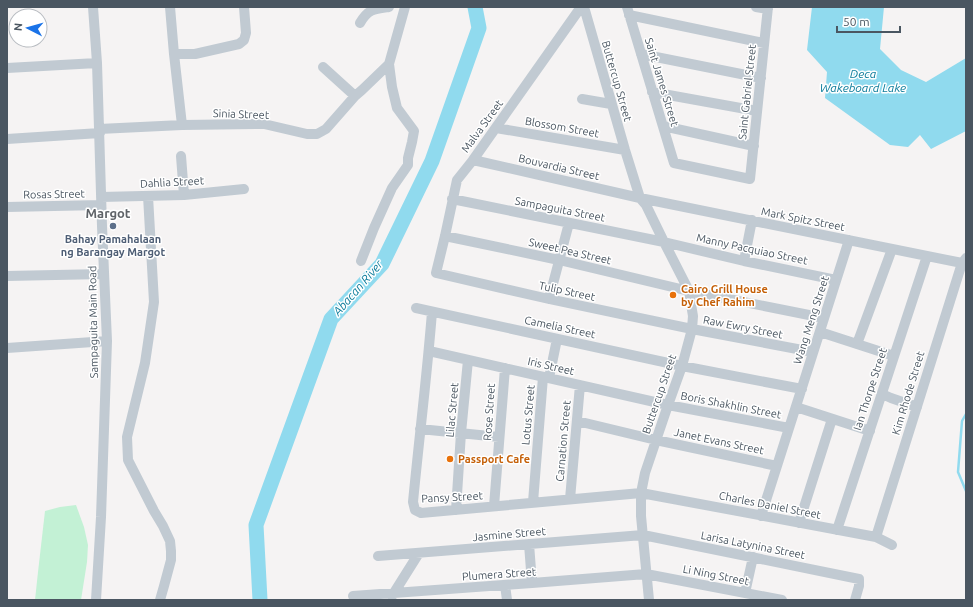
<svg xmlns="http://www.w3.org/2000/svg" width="973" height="607" font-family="Ubuntu,sans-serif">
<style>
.green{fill:#c3f1d5}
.water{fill:#90daee}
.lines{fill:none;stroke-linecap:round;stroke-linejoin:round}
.stream{stroke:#90daee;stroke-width:2.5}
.river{stroke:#90daee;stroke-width:15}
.minor{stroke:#c1cad2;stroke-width:10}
.service-dot{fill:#5c6f8a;stroke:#fff;stroke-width:1.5}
.food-dot{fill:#e8710a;stroke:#fff;stroke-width:1.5}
.labels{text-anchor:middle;stroke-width:3;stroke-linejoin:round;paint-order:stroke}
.street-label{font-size:11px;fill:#4a5661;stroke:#fff}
.service-label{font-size:11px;font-weight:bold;fill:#4e5e75;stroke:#fff}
.food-label{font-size:11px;font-weight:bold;fill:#c56008;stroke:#fff;text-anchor:start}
.water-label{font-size:12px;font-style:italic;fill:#0c7c9b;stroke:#fff}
.quarter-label{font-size:13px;font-weight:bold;fill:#5f6368;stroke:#fff}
</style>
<rect width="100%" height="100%" fill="#f5f3f3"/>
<path class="green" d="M76 505 84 527 88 545 87 562 81 600H35L38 572 45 511 60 507Z"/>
<path class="water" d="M812 7H884L880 49 901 70 926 82 966 58V131L931 149 920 135 908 147 890 145 825 98 827 72 807 50Z"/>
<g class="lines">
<path class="stream" d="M966 414 962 421 958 472 966 491"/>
<path class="river" d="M260 600 256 525 331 319 382 264 432 161 479 28 475 7"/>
<path class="minor" d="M93 7 97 63 102 226 107 341 101 517 96 600
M170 7 174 54 182 125
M581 7 473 160 457 180 445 236 436 273 549 299 692 329 813 352
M584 7 625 150 640 198 646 205 664 242 689 291 691 304 693 316 692 329 682 366 668 405 645 473 641 493V516L649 600
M627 7 674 163 750 179 768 7
M756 7 768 9
M629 15 764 43
M360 23C368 9 374 9 389 7
M174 54H195L239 44 244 40 246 33 244 7
M641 54 761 78
M323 67 355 96
M7 68 97 63
M652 92 757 111
M582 99 611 104
M663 126 754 146
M496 128 625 150
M99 129 182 125 264 124 307 134H317L326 129 355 96 362 90 389 64 405 7
M7 139 100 133
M181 156 184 195
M473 160 640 198 962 263
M148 196 154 302 145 363 127 437 128 460 154 511 163 526 170 541 171 551V560L164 586 160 600
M101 197 184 195 244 189
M452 199 664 242 744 261 836 280
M7 207 101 205
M445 236 559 260 689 291 824 318
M361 261 374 228 392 188 408 165V158L412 142 414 131 400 112 397 108 392 87 389 64
M744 261 752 220
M7 276 104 274
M549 299 569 223
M416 308 682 366 802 389
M432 312C427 376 419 439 413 502L415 510 421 513 641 493 876 537 892 545
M820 332 894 356
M857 344 892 249
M7 348 107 341
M429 351 668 405 789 428
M549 378 557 339
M882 394 891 398 917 407
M796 407 870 431
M577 421 656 440 777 466
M420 429 499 437
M570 499 580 385
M533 502 543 377
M494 506 505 368
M456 510 461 433 468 360
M761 516 849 240
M799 523 832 419
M837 530 927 256
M876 537 962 263 966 258
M529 544 532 583
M378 556 643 535 859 579V586L855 600
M505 585 507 600
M745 593 753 557
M353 596 532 583 646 574 782 600
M392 596 419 553"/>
</g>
<circle class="service-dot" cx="113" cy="226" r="4"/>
<g class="food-dot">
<circle cx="673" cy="295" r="4"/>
<circle cx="450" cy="459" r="4"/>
</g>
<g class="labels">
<g class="street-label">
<text transform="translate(617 81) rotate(74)" y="4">Buttercup Street</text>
<text transform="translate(662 82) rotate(73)" y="4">Saint James Street</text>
<text transform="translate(747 92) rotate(-84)" y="4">Saint Gabriel Street</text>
<text transform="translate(241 114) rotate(2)" y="4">Sinia Street</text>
<text transform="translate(482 126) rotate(-54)" y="4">Malva Street</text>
<text transform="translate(562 127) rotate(10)" y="4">Blossom Street</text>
<text transform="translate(559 167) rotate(13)" y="4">Bouvardia Street</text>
<text transform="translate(172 182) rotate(-3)" y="4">Dahlia Street</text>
<text transform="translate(54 194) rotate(-1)" y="4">Rosas Street</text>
<text transform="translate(560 209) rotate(11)" y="4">Sampaguita Street</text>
<text transform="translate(803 219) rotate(11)" y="4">Mark Spitz Street</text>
<text transform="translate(752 249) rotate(12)" y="4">Manny Pacquiao Street</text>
<text transform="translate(570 251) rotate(13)" y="4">Sweet Pea Street</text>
<text transform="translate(567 291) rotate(12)" y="4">Tulip Street</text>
<text transform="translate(811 320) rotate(-72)" y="4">Wang Meng Street</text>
<text transform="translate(93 322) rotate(-91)" y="4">Sampaguita Main Road</text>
<text transform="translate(560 327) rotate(12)" y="4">Camelia Street</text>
<text transform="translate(743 327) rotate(11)" y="4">Raw Ewry Street</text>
<text transform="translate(551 366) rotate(13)" y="4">Iris Street</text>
<text transform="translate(870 389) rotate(-72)" y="4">Ian Thorpe Street</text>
<text transform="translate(908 393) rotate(-73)" y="4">Kim Rhode Street</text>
<text transform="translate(659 394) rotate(-71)" y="4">Buttercup Street</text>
<text transform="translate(731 405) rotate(11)" y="4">Boris Shakhlin Street</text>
<text transform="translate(452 410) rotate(-85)" y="4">Lilac Street</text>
<text transform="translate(489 412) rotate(-86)" y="4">Rose Street</text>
<text transform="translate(528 415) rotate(-85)" y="4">Lotus Street</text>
<text transform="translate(563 441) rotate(-85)" y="4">Carnation Street</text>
<text transform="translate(719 441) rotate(12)" y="4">Janet Evans Street</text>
<text transform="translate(452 497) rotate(-3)" y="4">Pansy Street</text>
<text transform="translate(770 505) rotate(11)" y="4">Charles Daniel Street</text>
<text transform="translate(509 534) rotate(-5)" y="4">Jasmine Street</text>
<text transform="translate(753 545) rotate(11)" y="4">Larisa Latynina Street</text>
<text transform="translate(499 574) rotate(-4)" y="4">Plumera Street</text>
<text transform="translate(716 575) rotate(11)" y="4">Li Ning Street</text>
</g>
<g class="service-label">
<text x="113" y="243">Bahay Pamahalaan<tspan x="113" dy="13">ng Barangay Margot</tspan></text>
</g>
<g class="food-label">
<text x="681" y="293">Cairo Grill House<tspan x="681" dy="13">by Chef Rahim</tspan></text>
<text x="458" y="463">Passport Cafe</text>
</g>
<g class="water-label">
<text x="863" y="78">Deca<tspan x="863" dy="14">Wakeboard Lake</tspan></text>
<text transform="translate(358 288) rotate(-49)" y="4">Abacan River</text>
</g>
<g class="quarter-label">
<text x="108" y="218">Margot</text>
</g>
</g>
<rect width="973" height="607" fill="none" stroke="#4a5661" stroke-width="16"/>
<g transform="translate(28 28) rotate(276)"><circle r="19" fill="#ffffff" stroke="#b7bbc0"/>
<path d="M0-3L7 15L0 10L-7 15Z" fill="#1a73e8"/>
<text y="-6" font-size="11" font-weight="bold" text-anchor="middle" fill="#4a5661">N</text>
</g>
<path d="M837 26v6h63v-6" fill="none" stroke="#4a5661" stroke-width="2"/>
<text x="843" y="26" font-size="12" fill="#4a5661" stroke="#ffffff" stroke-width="3" paint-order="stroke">50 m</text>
</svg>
